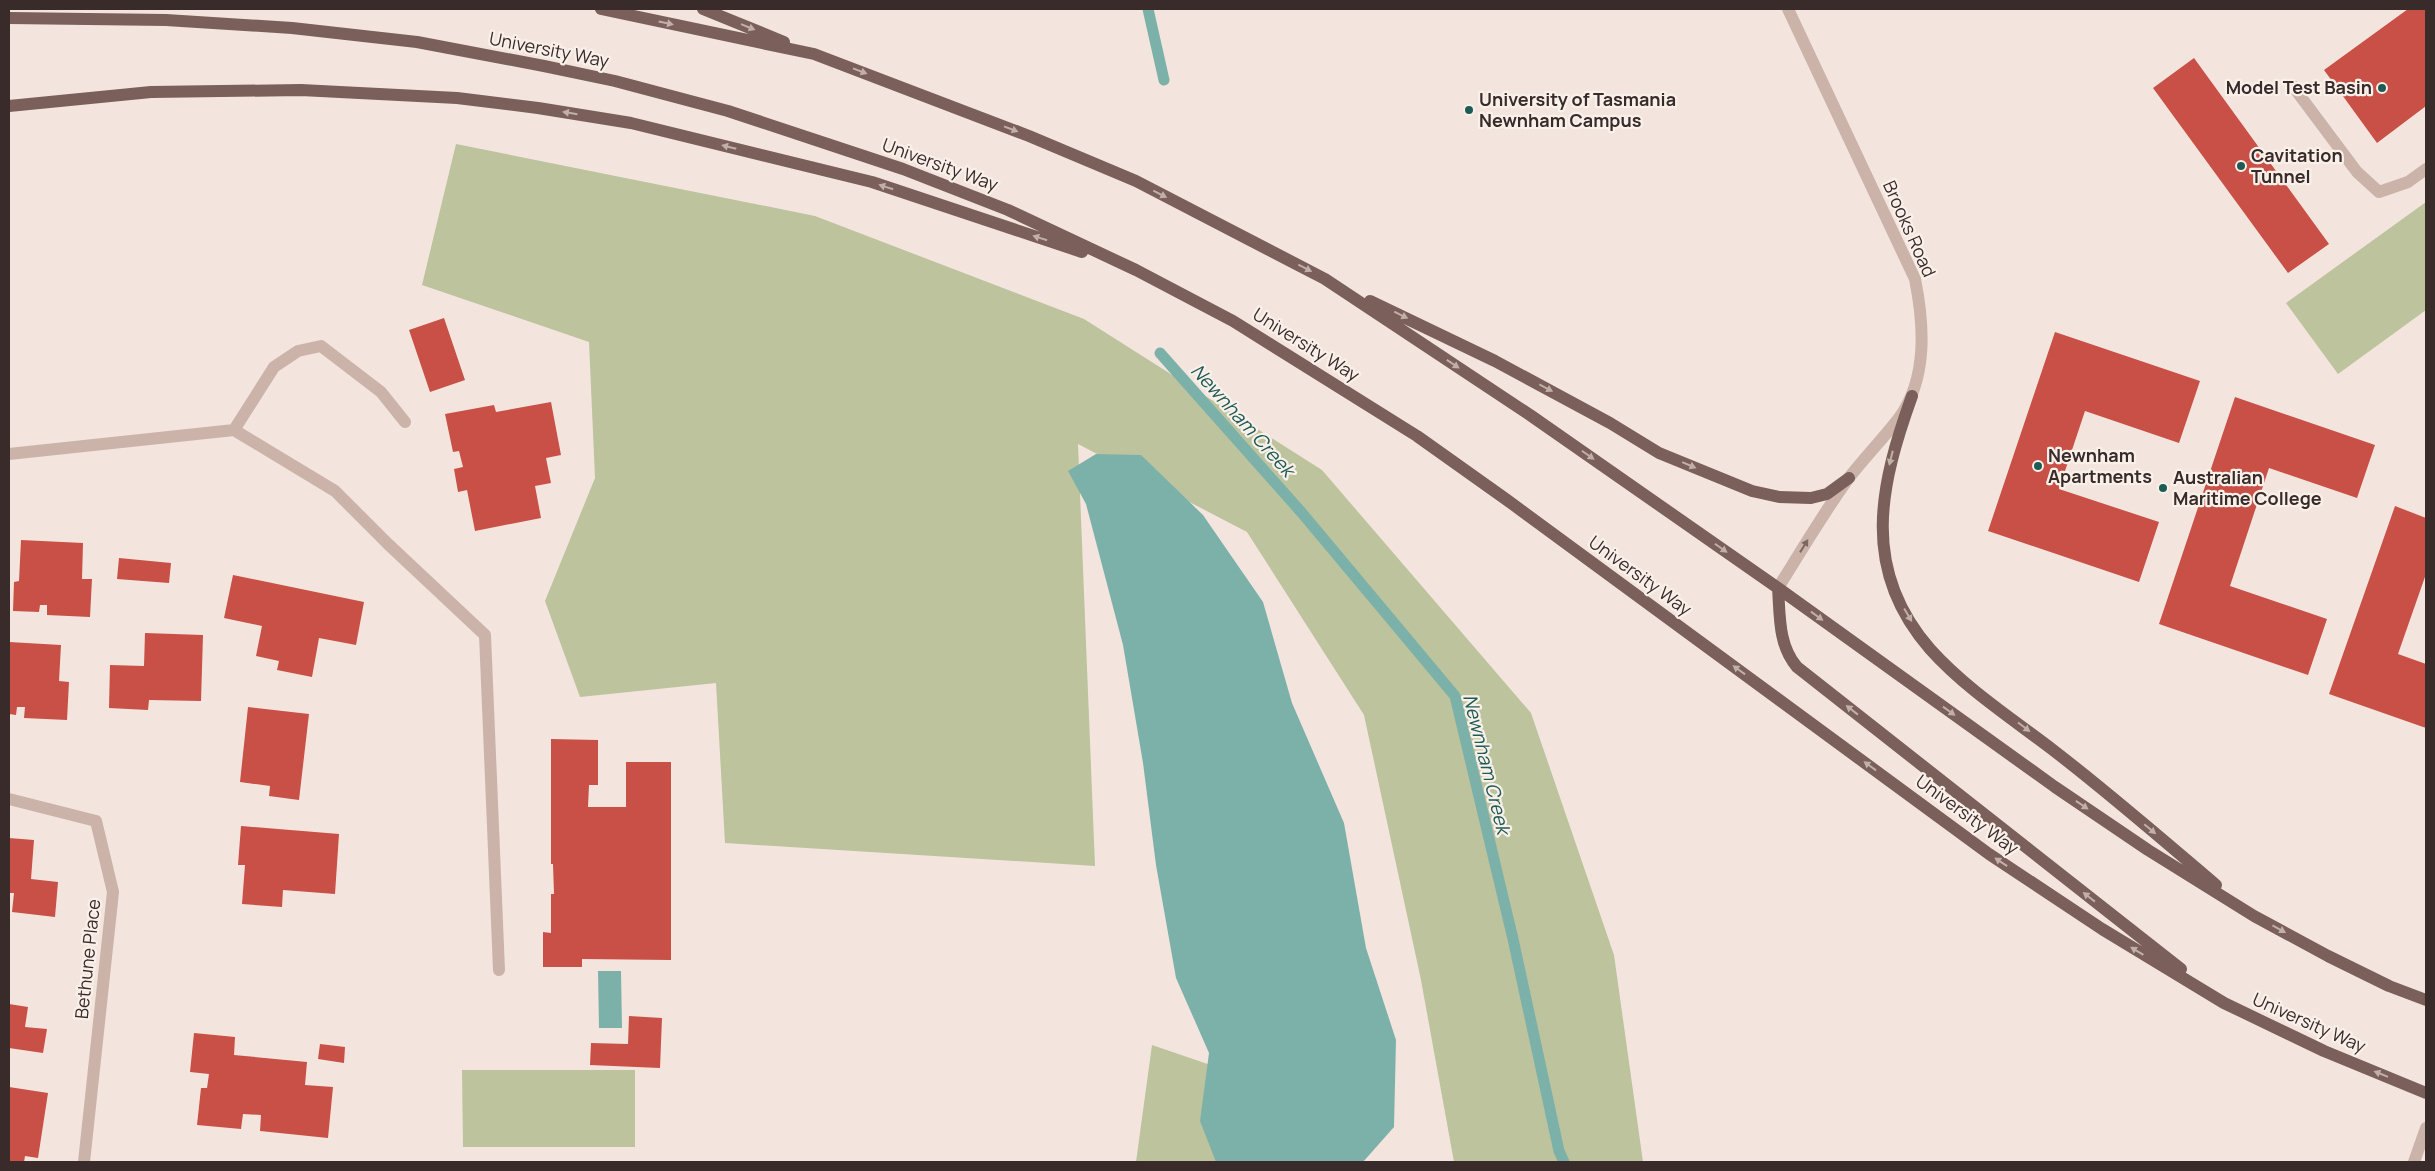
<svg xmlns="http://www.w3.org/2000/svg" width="2435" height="1171" font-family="Manrope,sans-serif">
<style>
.green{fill:#bcc39d}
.water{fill:#7cb1aa}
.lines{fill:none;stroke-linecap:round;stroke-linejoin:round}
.stream{stroke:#7cb1aa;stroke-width:11}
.building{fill:#c85046}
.minor{stroke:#ccb3a9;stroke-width:12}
.major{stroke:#7b5f5a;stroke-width:12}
.oneway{fill:#c1afa9}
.oneway2{fill:#7b6863}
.poi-dot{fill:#1d5b55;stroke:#faf0ea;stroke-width:2}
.labels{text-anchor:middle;stroke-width:4.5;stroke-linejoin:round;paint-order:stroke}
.street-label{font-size:18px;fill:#382b29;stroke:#faf0ea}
.poi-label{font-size:18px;font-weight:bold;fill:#382b29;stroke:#faf0ea;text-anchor:start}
.water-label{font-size:19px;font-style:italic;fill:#1d5b55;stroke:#faf0ea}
</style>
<rect width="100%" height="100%" fill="#f3e5dd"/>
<path class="green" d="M456 144 815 216 1084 319 1322 470 1531 713 1614 955 1643 1162H1454L1421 980 1364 715 1247 532 1078 444 1095 866 725 843 716 683 580 697 545 601 595 478 589 342 422 285Z
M2426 202V310L2338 374 2286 303Z
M1152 1045 1234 1073 1261 1162H1136Z
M462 1070H635V1147H463Z"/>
<path class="water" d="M1096 454 1141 455 1203 515 1263 602 1292 703 1344 823 1366 948 1396 1040 1394 1127 1363 1162H1216L1200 1121 1209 1053 1176 978 1156 865 1143 763 1123 645 1086 504 1068 471Z
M598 971H621L622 1028H599Z"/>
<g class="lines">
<path class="stream" d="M1148 9 1164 80
M1160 353 1302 513 1455 696 1513 939 1559 1151 1564 1162"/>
</g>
<path class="building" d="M2408 9H2426V106L2377 143 2324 70Z
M2194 58 2329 244 2288 273 2153 88Z
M444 318 465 380 430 392 409 330Z
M2055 332 2200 381 2179 443 2085 411 2059 489 2159 522 2139 582 1988 531Z
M2235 397 2375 445 2357 498 2269 468 2230 586 2327 619 2308 675 2159 624Z
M551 402 561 455 546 458 551 483 535 486 541 518 475 531 467 490 458 492 454 469 463 467 459 451 453 452 445 414 494 405 496 412Z
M2395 506 2426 518V574L2398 654 2426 664V728L2329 694Z
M21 540 83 543 82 579H92L90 617 47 615V605H40L39 612 13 611 14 582 19 581Z
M119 558 171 563 169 583 117 579Z
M233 575 364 602 356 645 319 638 312 677 277 670 279 661 256 656 262 626 224 618Z
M145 633 203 635 201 701 149 700 148 710 109 708 110 665 144 666Z
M9 642 61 645 59 681 69 682 67 720 24 718 25 707H17L16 715 9 714Z
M248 707 309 714 299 800 269 796 270 786 240 782Z
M551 739 598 740V785H589L588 807H626V762H671V960L582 959V967H543V932L551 933V894H554L553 864H551Z
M241 826 339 834 335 894 283 890 282 907 242 904 245 865H238Z
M9 838 34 840 31 879 58 882 55 917 12 912 14 893H9Z
M9 1004 28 1007 25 1027 47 1029 43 1053 9 1048Z
M629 1016 662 1018 660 1068 590 1065 591 1043 628 1044Z
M194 1033 235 1037 234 1055 307 1062 305 1085 333 1087 328 1138 260 1131 261 1115 243 1114 241 1129 197 1125 201 1088H207L209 1074 190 1072Z
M320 1044 345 1047 344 1063 318 1059Z
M9 1087 48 1093 38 1158 25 1156 24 1162H9Z"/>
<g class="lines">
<path class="minor" d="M2292 85 2357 172 2379 192 2408 182 2426 169
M234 430 335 491 388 544 485 635 499 970
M9 454 234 430 274 367 298 351 321 346 381 392 405 422
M1778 588C1801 551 1823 514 1848 479 1864 458 1883 439 1899 418 1928 378 1924 324 1915 279L1788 9
M9 799 96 821 113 892 84 1162
M2414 1162 2426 1128"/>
<path class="major" d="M601 9 814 54 1029 136 1136 181 1325 279 1530 415 1778 588 2055 787 2148 850 2254 916 2328 956 2389 986 2426 1000
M703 9 784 42
M9 18 166 20 292 28 417 42 544 66 615 81 728 111 903 169 1008 210 1136 270 1233 321 1417 436 1507 500 1989 854 2102 929 2224 1003 2324 1051 2426 1093
M9 106 151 92 301 90 457 98 538 108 631 123 872 182 1082 252
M1370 301 1495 361 1610 423 1659 453 1752 491 1779 497 1811 498 1827 494 1849 478
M1912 396C1880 485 1860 569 1930 649 1965 688 2011 718 2053 750 2109 793 2162 839 2216 885
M1778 588C1780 615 1778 645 1797 667L2181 969"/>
</g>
<defs><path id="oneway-solid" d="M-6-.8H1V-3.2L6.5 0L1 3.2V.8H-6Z" transform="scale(1.25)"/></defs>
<g class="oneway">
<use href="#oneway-solid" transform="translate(666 23) rotate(12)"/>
<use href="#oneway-solid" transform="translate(748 27) rotate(22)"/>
<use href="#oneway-solid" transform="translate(860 71) rotate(21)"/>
<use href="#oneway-solid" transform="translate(570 113) rotate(-171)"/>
<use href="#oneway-solid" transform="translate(1011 129) rotate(21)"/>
<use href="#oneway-solid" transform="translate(729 147) rotate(-166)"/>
<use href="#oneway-solid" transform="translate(886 187) rotate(-162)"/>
<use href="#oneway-solid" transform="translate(1160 194) rotate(27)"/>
<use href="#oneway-solid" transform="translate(1040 238) rotate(-162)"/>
<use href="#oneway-solid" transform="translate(1305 268) rotate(27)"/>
<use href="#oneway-solid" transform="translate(1401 315) rotate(26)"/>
<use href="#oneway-solid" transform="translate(1453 364) rotate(34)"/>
<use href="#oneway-solid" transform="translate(1546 388) rotate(28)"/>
<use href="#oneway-solid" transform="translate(1588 455) rotate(35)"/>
<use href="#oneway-solid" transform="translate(1891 458) rotate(104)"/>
<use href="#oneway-solid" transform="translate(1689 465) rotate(23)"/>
<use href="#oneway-solid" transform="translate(1721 548) rotate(35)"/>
<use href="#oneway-solid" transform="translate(1908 615) rotate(59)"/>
<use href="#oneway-solid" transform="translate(1817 616) rotate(36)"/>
<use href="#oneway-solid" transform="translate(1739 670) rotate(-144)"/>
<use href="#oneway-solid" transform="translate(1852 710) rotate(-142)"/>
<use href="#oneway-solid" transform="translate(1949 711) rotate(36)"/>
<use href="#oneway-solid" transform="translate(2024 727) rotate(37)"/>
<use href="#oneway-solid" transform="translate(1870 766) rotate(-144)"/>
<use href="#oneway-solid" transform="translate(2082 805) rotate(34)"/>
<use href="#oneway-solid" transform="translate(2150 829) rotate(40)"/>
<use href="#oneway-solid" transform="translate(2001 862) rotate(-146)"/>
<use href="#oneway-solid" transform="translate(2089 897) rotate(-142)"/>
<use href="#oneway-solid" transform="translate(2279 929) rotate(29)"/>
<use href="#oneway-solid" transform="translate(2137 951) rotate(-149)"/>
<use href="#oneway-solid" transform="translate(2381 1074) rotate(-158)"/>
</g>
<use class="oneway2" href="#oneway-solid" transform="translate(1804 546) rotate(-58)"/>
<g class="poi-dot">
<circle cx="2382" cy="88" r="5"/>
<circle cx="1469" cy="110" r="5"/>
<circle cx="2241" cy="166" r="5"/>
<circle cx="2038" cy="466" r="5"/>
<circle cx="2163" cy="488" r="5"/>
</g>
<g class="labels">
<g class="street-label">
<text transform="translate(549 50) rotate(11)" y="6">University Way</text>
<text transform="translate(940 165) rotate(20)" y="6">University Way</text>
<text transform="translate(1909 229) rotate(66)" y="6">Brooks Road</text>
<text transform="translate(1306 345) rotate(32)" y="6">University Way</text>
<text transform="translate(1640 576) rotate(36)" y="6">University Way</text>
<text transform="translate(1967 815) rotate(36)" y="6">University Way</text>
<text transform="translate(88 959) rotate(-84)" y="6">Bethune Place</text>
<text transform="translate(2309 1023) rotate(24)" y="6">University Way</text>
</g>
<g class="poi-label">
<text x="2372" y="94" text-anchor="end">Model Test Basin</text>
<text x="1479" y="106">University of Tasmania<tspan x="1479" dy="21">Newnham Campus</tspan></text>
<text x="2251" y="162">Cavitation<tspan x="2251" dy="21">Tunnel</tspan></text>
<text x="2048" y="462">Newnham<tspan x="2048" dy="21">Apartments</tspan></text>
<text x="2173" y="484">Australian<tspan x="2173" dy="21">Maritime College</tspan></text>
</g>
<g class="water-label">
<text transform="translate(1243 420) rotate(48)" y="7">Newnham Creek</text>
<text transform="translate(1487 764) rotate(76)" y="7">Newnham Creek</text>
</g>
</g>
<rect width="2435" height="1171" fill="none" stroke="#382b29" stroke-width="20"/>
</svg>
